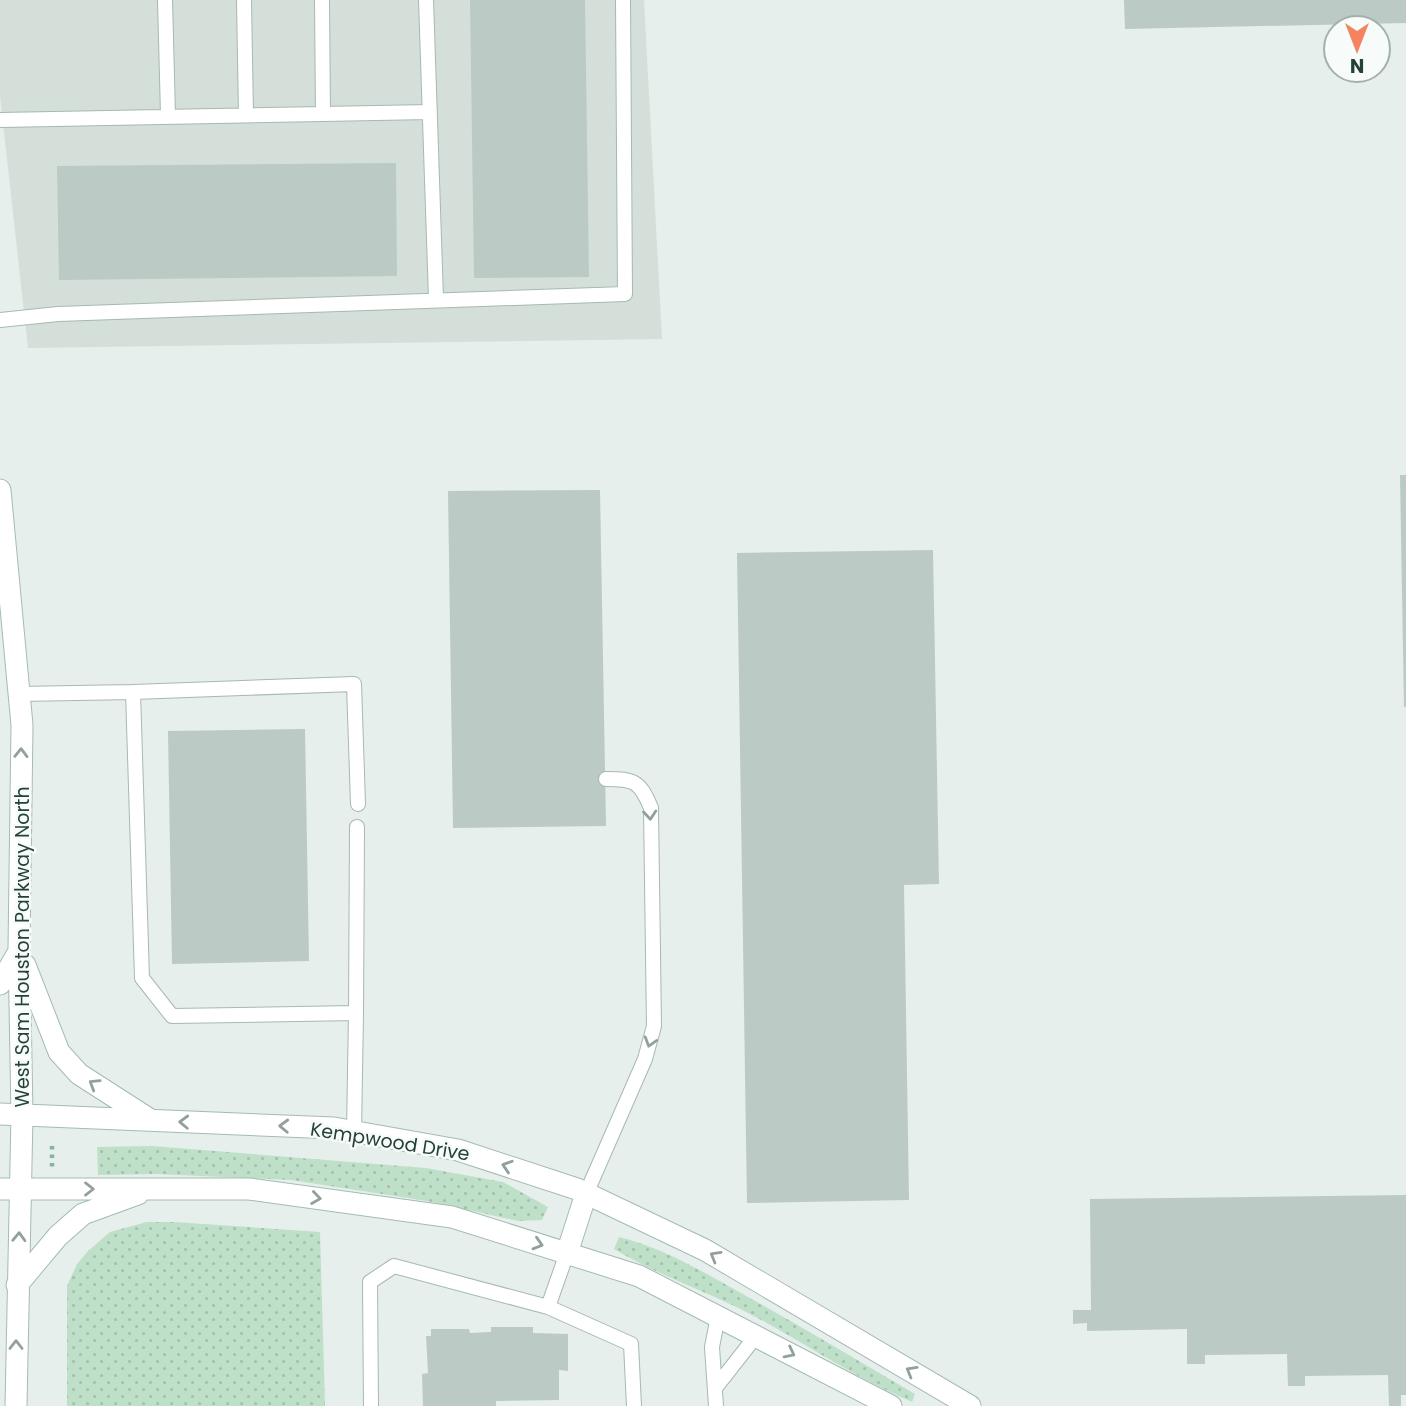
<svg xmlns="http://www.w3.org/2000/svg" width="1406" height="1406" font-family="Poppins,sans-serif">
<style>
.built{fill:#d4dfda}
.grass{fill:url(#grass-dots)}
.building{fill:#bbcac4}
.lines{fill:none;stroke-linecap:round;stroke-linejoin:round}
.lane-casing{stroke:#a8b8b2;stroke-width:16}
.secondary-casing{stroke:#a4bbb3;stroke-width:23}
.path{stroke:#86b3a5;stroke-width:4.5;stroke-dasharray:3.5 5;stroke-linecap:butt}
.lane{stroke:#fff;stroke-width:14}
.secondary{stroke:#fff;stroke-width:21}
.oneway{stroke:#92a09c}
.labels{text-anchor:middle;stroke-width:5;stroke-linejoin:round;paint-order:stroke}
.street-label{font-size:19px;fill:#24423a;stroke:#f7fbf9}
</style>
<defs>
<pattern id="grass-dots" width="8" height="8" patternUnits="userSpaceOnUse" patternTransform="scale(1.75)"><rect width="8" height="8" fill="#bfe0c8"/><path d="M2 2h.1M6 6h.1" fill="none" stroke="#a4c1ad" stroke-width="1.8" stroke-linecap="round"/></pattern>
</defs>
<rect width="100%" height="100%" fill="#e6efeb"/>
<path class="built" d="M0 0H644L662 339 28 348 0 96Z"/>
<path class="grass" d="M152 1146 426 1168 503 1182 548 1207 542 1220 518 1221 427 1201 291 1180 156 1174 98 1175 97 1147Z
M147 1222H174L320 1232 325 1406H67V1286L77 1264 88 1251 110 1232Z
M619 1237C663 1248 702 1271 741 1293 800 1326 857 1360 915 1394L912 1402C860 1380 814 1349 765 1322 716 1294 662 1278 614 1249Z"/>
<path class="building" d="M470 0H585L589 277 474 278Z
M1124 0H1406V23L1125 29Z
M396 163 397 276 59 280 57 166Z
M1400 475H1406V707H1404Z
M600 490 606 826 453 828 448 491Z
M933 550 939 884 904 885 909 1200 747 1203 737 553Z
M305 729 309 961 172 964 168 731Z
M1406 1195V1395H1401V1406H1389L1388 1375 1305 1376V1386H1288L1287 1354 1205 1355V1364H1187V1329L1087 1331V1323L1073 1324V1310H1091L1090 1199Z
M491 1327H533V1333L568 1334V1371L559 1370V1400L496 1401V1406H423L422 1374 428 1373 426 1336H431V1329H469L470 1333 491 1332Z"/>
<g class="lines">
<defs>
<path id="lane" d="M165 0 168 115
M244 0 246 115
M322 0 323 114
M426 0 436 299
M0 120 430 112
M0 320 58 314 625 294 623 0
M133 692 354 684 358 804
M19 694 133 692 142 978 172 1016 356 1013 354 1132
M356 1013 357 827
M586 1194 645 1059 654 1026 651 808C640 781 634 779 606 779
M548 1307 567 1253
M716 1387 756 1336
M371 1406 370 1282 394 1266 548 1307 631 1344 634 1406
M716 1406 712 1347 718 1316"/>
<path id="secondary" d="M0 490 22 725 19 950 22 1115 16 1406
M25 965 59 1052 79 1074 149 1119
M0 984 18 953
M0 1114 334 1128 458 1150 577 1189 705 1250 970 1406
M0 1189H249L452 1217 639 1276 891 1406
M567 1253 586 1194
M17 1285 58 1236 83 1214 138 1194"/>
</defs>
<use href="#lane" class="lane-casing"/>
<use href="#secondary" class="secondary-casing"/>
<path class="path" d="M52 1146V1167"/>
<use href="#lane" class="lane"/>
<use href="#secondary" class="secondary"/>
</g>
<defs><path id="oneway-chevron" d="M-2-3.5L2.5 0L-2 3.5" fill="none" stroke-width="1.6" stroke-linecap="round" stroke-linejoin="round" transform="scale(1.75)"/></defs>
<g class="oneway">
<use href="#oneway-chevron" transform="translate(21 753) rotate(-89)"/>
<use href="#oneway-chevron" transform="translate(650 815) rotate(85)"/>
<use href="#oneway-chevron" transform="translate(650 1042) rotate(107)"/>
<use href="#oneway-chevron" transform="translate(94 1084) rotate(-148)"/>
<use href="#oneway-chevron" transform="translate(184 1122) rotate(-178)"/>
<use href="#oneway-chevron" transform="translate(284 1126) rotate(-178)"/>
<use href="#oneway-chevron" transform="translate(507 1166) rotate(-162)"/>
<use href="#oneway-chevron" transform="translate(89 1189)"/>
<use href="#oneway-chevron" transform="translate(316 1198) rotate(8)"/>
<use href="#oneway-chevron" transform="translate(19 1237) rotate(-88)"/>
<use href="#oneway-chevron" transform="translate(538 1244) rotate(17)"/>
<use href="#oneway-chevron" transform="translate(715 1256) rotate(-150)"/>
<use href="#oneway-chevron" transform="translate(16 1345) rotate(-90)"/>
<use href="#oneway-chevron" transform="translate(790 1353) rotate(27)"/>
<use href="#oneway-chevron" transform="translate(911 1371) rotate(-150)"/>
</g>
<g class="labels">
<g class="street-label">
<text transform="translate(22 947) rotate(-90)" y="7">West Sam Houston Parkway North</text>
<text transform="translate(390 1141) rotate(9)" y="7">Kempwood Drive</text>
</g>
</g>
<g transform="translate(1357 49) rotate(180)"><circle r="33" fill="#f7fbf9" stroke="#a3b1ad" stroke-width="2"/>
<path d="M0-5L12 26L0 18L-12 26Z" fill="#f4845f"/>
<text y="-10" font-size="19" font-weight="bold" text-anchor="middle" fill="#24423a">N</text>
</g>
</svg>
